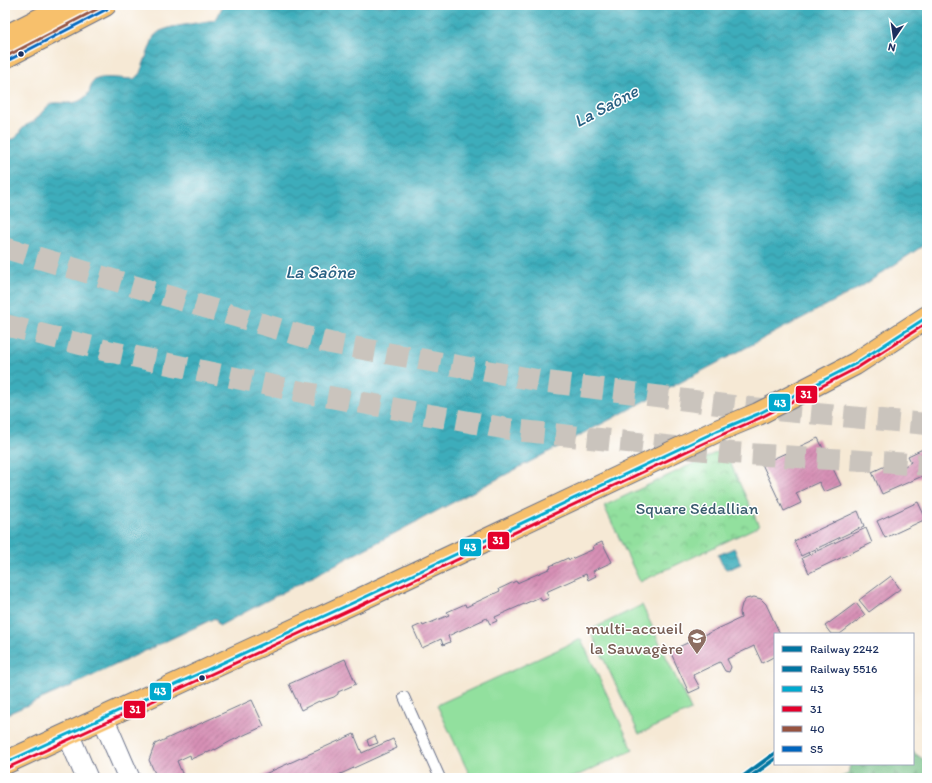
<svg xmlns="http://www.w3.org/2000/svg" width="932" height="783" font-family="Itim,sans-serif">
<style>
.forest{fill:url(#forest-firs);stroke:#487672}
.park{fill:url(#park-crowns);stroke:#56887e}
.garden{fill:#92e09e;stroke:#56887e}
.water{fill:url(#water-waves);stroke:#2c6e8c}
.building{fill:url(#building-hatch)}
.lines{fill:none;stroke-linecap:round;stroke-linejoin:round}
.highway-tunnel{stroke:#cac4bd;stroke-width:22;stroke-dasharray:22 11;stroke-linecap:butt}
.lane-casing{stroke:#687088;stroke-width:12}
.street-casing{stroke:#687088;stroke-width:23}
.primary-casing{stroke:#687088;stroke-width:24}
.lane{stroke:#fff;stroke-width:10}
.street{stroke:#fff;stroke-width:21}
.primary{stroke:#f7c06c;stroke-width:22}
.bus-1-casing{stroke:#fff;stroke-width:6}
.bus-2-casing{stroke:#fff;stroke-width:6}
.bus-3-casing{stroke:#fff;stroke-width:6}
.bus-4-casing{stroke:#fff;stroke-width:6}
.bus-1{stroke:#00a9ce;stroke-width:3}
.bus-2{stroke:#e4002b;stroke-width:3}
.bus-3{stroke:#965340;stroke-width:3}
.bus-4{stroke:#0065bd;stroke-width:3}
.rail-1-casing{stroke:#fff;stroke-width:7}
.rail-2-casing{stroke:#fff;stroke-width:7}
.rail-1{stroke:#0075a1;stroke-width:4}
.rail-2{stroke:#0075a1;stroke-width:4}
.bus-dot{fill:#1b2f5e;stroke:#fff;stroke-width:1.5}
.labels{text-anchor:middle;stroke-width:3;stroke-linejoin:round;paint-order:stroke}
.park-label{font-size:17px;fill:#395b6e;stroke:#fff}
.education-label{font-size:17px;fill:#785e54;stroke:#fff;text-anchor:end}
.water-label{font-size:18px;font-style:italic;fill:#296183;stroke:#fff}
.line-badge{stroke:#fff;stroke-width:1.5}
.badge-label{font-size:11px;text-anchor:middle;font-weight:bold;fill:#fff}
</style>
<defs>
<pattern id="forest-firs" width="22" height="20" patternUnits="userSpaceOnUse"><rect width="22" height="20" fill="#75be85"/><path d="M5 1l3.5 6h-7zM16 11l3.5 6h-7z" fill="#5f9b70"/></pattern>
<pattern id="park-crowns" width="20" height="18" patternUnits="userSpaceOnUse"><rect width="20" height="18" fill="#92e09e"/><path d="M2 6a3 3 0 1 1 6 0M12 15a3 3 0 1 1 6 0" fill="none" stroke="#7dc08a"/></pattern>
<pattern id="water-waves" width="16" height="10" patternUnits="userSpaceOnUse"><rect width="16" height="10" fill="#3eadbb"/><path d="M0 5q4-4 8 0t8 0" fill="none" stroke="#338d9b"/></pattern>
<pattern id="building-hatch" width="6" height="6" patternUnits="userSpaceOnUse"><rect width="6" height="6" fill="#d790b5"/><path d="M-1 1l2-2M0 6l6-6M5 7l2-2" fill="none" stroke="#ae7696"/></pattern>
</defs>
<rect width="100%" height="100%" fill="#fff"/>
<filter id="ink" filterUnits="userSpaceOnUse"><feTurbulence type="fractalNoise" baseFrequency=".025" numOctaves="2"/><feDisplacementMap in="SourceGraphic" scale="8" xChannelSelector="R" yChannelSelector="G"/><feConvolveMatrix kernelMatrix="1 2 1 2 8 2 1 2 1" color-interpolation-filters="sRGB"/></filter>
<filter id="wash" filterUnits="userSpaceOnUse"><feTurbulence type="fractalNoise" baseFrequency=".012" numOctaves="4" result="noise"/><feDisplacementMap in="SourceGraphic" scale="16" xChannelSelector="R" yChannelSelector="G"/><feGaussianBlur stdDeviation="0.9" result="paint"/><feColorMatrix in="noise" values="0 0 0 0 0 0 0 0 0 0 0 0 0 0 0 0 0 1.4 0 .05"/><feComposite in="paint" operator="in"/></filter>
<g filter="url(#wash)">
<rect width="100%" height="100%" fill="#f6e9d5"/>
<path class="forest" d="M913 752 927 762V777L926 778H839L848 774 850 764H913Z"/>
<path class="park" d="M724 449 759 526 640 582 604 506Z"/>
<path class="garden" d="M642 605 691 710 639 734 590 630Z
M581 639 633 750 572 778H471L437 705Z"/>
<path class="water" d="M223 5H927V243L861 287 219 626 215 618 71 686 5 715V139C20 141 16 134 24 127 26 124 31 124 34 121 39 117 43 110 49 105 56 99 74 109 86 96 92 91 89 82 97 79 106 76 124 79 134 79L140 73 154 36 160 31 172 27 214 20 218 16Z
M734 548 741 564 732 568 726 569 722 564 718 555 732 549Z"/>
<g id="blocks">
<path class="building" d="M818 438 841 485 824 492 819 482 796 493 801 503 784 511 762 464Z
M927 447V474L882 494 872 472 894 462 897 468 901 466 902 468 911 462 908 456Z
M918 502 926 519 885 538 877 521Z
M858 511 864 526 801 556 794 541Z
M866 528 872 543 809 573 802 558Z
M602 542 612 562 593 571 596 576 588 580 586 574 546 592 549 598 542 601 540 597 495 617 497 621 490 624 487 618 448 636 450 642 443 645 441 639 422 648 413 628 422 624 423 626 449 615 447 612 465 604 466 607 500 591 499 589 516 581 517 583 551 568 550 566 568 558 569 560 594 549 593 546Z
M891 576 900 589 869 612 859 600Z
M754 597 761 599 766 604 780 634H775V656L762 663 754 646 727 659 731 667 729 672 725 671 720 662 693 675 700 688 689 693 670 651 741 618 740 612 742 604 746 599Z
M856 603 865 615 840 634H831L825 626Z
M345 659 356 684 338 692V694L334 697 325 700 320 702 319 701 301 710 289 684Z
M252 700 264 726 231 741 215 750V749L207 753V752L191 759 190 755 177 761 184 778H157L149 760 155 744Z
M354 734 362 753 393 739 397 748 332 778H256Z
M375 736 378 743 369 746 367 740Z"/>
</g>
</g>
<g filter="url(#ink)">
<use href="#blocks" fill-opacity="0" stroke="#687088" stroke-width="1"/>
<g class="lines">
<path class="highway-tunnel" d="M5 248 306 337 330 343 548 382 741 407 927 424
M5 325 108 351 302 392 514 430 733 453 927 465"/>
<defs>
<path id="lane" d="M404 697 440 778"/>
<path id="street" d="M103 718 129 778
M68 734 87 778"/>
<path id="primary" d="M5 37 68 5
M5 57 105 5
M5 763 359 600 717 431 758 414 855 364 927 317"/>
</defs>
<use href="#lane" class="lane-casing"/>
<use href="#street" class="street-casing"/>
<use href="#primary" class="primary-casing"/>
<use href="#lane" class="lane"/>
<use href="#street" class="street"/>
<use href="#primary" class="primary"/>
<defs>
<path id="bus-1" d="M5 763 359 600 717 431 758 414 855 364 927 317"/>
<path id="bus-2" d="M7 768 361 605 719 436 760 418 857 368 927 323"/>
<path id="bus-3" d="M5 57 105 5"/>
<path id="bus-4" d="M7 61 107 9"/>
</defs>
<use href="#bus-1" class="bus-1-casing"/>
<use href="#bus-2" class="bus-2-casing"/>
<use href="#bus-3" class="bus-3-casing"/>
<use href="#bus-4" class="bus-4-casing"/>
<use href="#bus-1" class="bus-1"/>
<use href="#bus-2" class="bus-2"/>
<use href="#bus-3" class="bus-3"/>
<use href="#bus-4" class="bus-4"/>
<defs>
<path id="rail-1" d="M741 778 775 753"/>
<path id="rail-2" d="M749 778 775 759"/>
</defs>
<use href="#rail-1" class="rail-1-casing"/>
<use href="#rail-2" class="rail-2-casing"/>
<use href="#rail-1" class="rail-1"/>
<use href="#rail-2" class="rail-2"/>
</g>
</g>
<defs>
<symbol id="school-pin" viewBox="-11 -11 22 30"><path d="M0 17L-7.5 6A9.5 9.5 0 1 1 7.5 6Z" fill="#8d6e63" stroke="#fff"/><path d="M0-5L7-2L0 1L-7-2ZM-4 1L0 2.5L4 1V4Q0 6-4 4Z" fill="#fff"/></symbol>
</defs>
<g fill-rule="evenodd">
<use href="#school-pin" x="686" y="627" width="22" height="30"/>
</g>
<g class="bus-dot">
<circle cx="21" cy="54" r="3.5"/>
<circle cx="202" cy="678" r="3.5"/>
</g>
<g class="labels">
<g class="park-label">
<text x="697" y="514">Square Sédallian</text>
</g>
<g class="education-label">
<text x="683" y="634">multi-accueil<tspan x="683" dy="20">la Sauvagère</tspan></text>
</g>
<g class="water-label">
<text transform="translate(606 106) rotate(-28)" y="6">La Saône</text>
<text x="320" y="278">La Saône</text>
</g>
</g>
<g class="line-badge">
<rect x="795" y="385" width="23" height="19" rx="4" fill="#e4002b"/>
<rect x="768" y="393" width="23" height="19" rx="4" fill="#00a9ce"/>
<rect x="487" y="531" width="23" height="19" rx="4" fill="#e4002b"/>
<rect x="459" y="538" width="23" height="19" rx="4" fill="#00a9ce"/>
<rect x="149" y="682" width="23" height="19" rx="4" fill="#00a9ce"/>
<rect x="123" y="700" width="23" height="19" rx="4" fill="#e4002b"/>
</g>
<g class="badge-label">
<text x="806" y="398">31</text>
<text x="780" y="407">43</text>
<text x="498" y="544">31</text>
<text x="470" y="551">43</text>
<text x="160" y="695">43</text>
<text x="135" y="713">31</text>
</g>
<rect width="932" height="783" fill="none" stroke="#fff" stroke-width="20"/>
<rect x="774" y="633" width="140" height="132" fill="#ffffff" stroke="#a4acbf"/>
<rect x="782" y="646" width="20" height="6" fill="#0075a1" stroke="#a4acbf"/>
<text x="810" y="653" font-size="12" fill="#1b2f5e">Railway 2242</text>
<rect x="782" y="666" width="20" height="6" fill="#0075a1" stroke="#a4acbf"/>
<text x="810" y="673" font-size="12" fill="#1b2f5e">Railway 5516</text>
<rect x="782" y="686" width="20" height="6" fill="#00a9ce" stroke="#a4acbf"/>
<text x="810" y="693" font-size="12" fill="#1b2f5e">43</text>
<rect x="782" y="706" width="20" height="6" fill="#e4002b" stroke="#a4acbf"/>
<text x="810" y="713" font-size="12" fill="#1b2f5e">31</text>
<rect x="782" y="726" width="20" height="6" fill="#965340" stroke="#a4acbf"/>
<text x="810" y="733" font-size="12" fill="#1b2f5e">40</text>
<rect x="782" y="746" width="20" height="6" fill="#0065bd" stroke="#a4acbf"/>
<text x="810" y="753" font-size="12" fill="#1b2f5e">S5</text>
<g transform="translate(894 38) rotate(193)" stroke="#ffffff" stroke-width="3" paint-order="stroke">
<path d="M0-3L7 15L0 10L-7 15Z" fill="#1b2f5e"/>
<text y="-6" font-size="11" font-weight="bold" text-anchor="middle" fill="#1b2f5e">N</text>
</g>
</svg>
